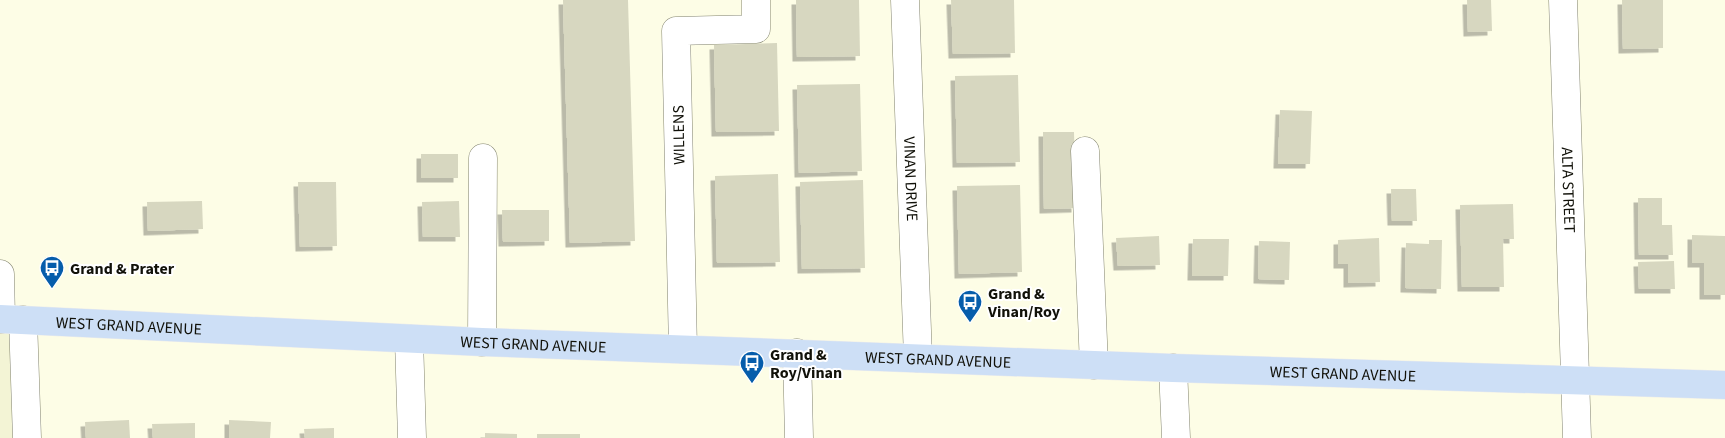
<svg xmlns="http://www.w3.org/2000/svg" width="1725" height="438" font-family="'Source Sans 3',sans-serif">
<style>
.built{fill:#f3f4d5}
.building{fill:#d7d7c0;filter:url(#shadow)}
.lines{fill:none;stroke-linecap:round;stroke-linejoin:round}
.minor-casing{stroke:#83846f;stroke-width:29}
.major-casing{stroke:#ececeb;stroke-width:29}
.minor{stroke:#fff;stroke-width:28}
.major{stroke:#cddff6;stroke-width:28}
.labels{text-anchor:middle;stroke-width:4;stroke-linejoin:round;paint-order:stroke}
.street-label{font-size:16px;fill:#111109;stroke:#fff}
.poi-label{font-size:16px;font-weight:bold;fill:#111109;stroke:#fff;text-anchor:start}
</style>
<defs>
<filter id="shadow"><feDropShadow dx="-4.5" dy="4.5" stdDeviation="0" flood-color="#0004"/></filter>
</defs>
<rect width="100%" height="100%" fill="#fdfde6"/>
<path class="built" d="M0 319 23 320 27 438H0Z"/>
<path class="building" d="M563 0H628L635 241 570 243Z
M796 0H859L860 56 797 57Z
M951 0H1014L1015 53 953 54Z
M1467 0H1491L1492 31 1468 32Z
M1622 0H1663V48L1623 49Z
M777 43 779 131 716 132 714 45Z
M1018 75 1020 162 957 163 955 76Z
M860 84 862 171 799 173 797 85Z
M1280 110 1312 111 1310 164H1278Z
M1043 132H1074L1076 208 1044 209Z
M421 154H458V178H421Z
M778 174 780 262 717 263 715 176Z
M863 180 865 268 802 269 800 182Z
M298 182H336L337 246 300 247Z
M1020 185 1022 272 959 274 957 186Z
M1391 189H1416L1417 221H1392Z
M1638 198H1662V225H1672L1673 255H1639Z
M202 201 203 229 148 231 147 202Z
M459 201 460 237H423L422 202Z
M1513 204 1514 239H1503L1504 287H1462L1460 205Z
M502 210H549V241L503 242Z
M1692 235 1725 236V295H1704V263H1692Z
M1159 236 1160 265 1118 266 1116 238Z
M1379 238 1380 282 1348 283V264H1338V240Z
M1193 239H1229L1228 276H1192Z
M1429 240H1442L1441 289 1405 288 1406 243 1429 244Z
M1259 241 1290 242 1289 280 1258 279Z
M1674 261 1675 289H1639L1638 262Z
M129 420 130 438H86L85 422Z
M229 420 271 422 270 438H229Z
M195 423V438H153L152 424Z
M334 428V438H305L304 429Z
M485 433 517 434V438H485Z
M537 434H580V438H537Z"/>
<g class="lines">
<defs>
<g id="minor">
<path id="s1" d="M905 0 918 358"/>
<path id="s2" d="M1563 0 1577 438"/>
<path d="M1085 151 1094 365"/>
<path d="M0 274 1 319"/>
<path d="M23 320 27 438"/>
<path d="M409 339 412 438"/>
<path d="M482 342 483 158"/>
<path d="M683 349 676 31 756 29V0"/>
<path d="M797 353 799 438"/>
<path d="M1173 368 1176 438"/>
</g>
<g id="major">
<path id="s3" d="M0 319 482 342 1173 368 1725 385"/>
</g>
</defs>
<use href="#minor" class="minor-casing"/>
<use href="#major" class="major-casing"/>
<use href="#minor" class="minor"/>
<use href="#major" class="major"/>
</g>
<defs>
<symbol id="bus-pin" viewBox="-11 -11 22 30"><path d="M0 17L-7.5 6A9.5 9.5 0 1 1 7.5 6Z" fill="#065dab" stroke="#fff"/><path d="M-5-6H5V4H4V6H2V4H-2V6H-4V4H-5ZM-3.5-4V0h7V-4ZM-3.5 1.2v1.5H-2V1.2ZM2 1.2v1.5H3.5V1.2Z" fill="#fff"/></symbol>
</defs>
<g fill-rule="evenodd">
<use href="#bus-pin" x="38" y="254" width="28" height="38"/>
<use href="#bus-pin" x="956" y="288" width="28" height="38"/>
<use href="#bus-pin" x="738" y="349" width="28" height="38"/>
</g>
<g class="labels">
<g class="street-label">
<text transform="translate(678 135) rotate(-91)" y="6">WILLENS</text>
<text dy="6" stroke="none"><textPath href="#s1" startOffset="179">VINAN DRIVE</textPath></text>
<text dy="6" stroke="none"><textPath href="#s2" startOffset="190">ALTA STREET</textPath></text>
<text dy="6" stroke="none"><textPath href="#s3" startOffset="129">WEST GRAND AVENUE</textPath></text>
<text dy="6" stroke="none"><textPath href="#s3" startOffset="534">WEST GRAND AVENUE</textPath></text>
<text dy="6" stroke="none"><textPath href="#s3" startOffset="939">WEST GRAND AVENUE</textPath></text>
<text dy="6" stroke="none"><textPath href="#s3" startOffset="1344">WEST GRAND AVENUE</textPath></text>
</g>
<g class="poi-label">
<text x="70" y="274">Grand &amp; Prater</text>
<text x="988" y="299">Grand &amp;<tspan x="988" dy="18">Vinan/Roy</tspan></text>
<text x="770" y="360">Grand &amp;<tspan x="770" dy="18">Roy/Vinan</tspan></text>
</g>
</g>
</svg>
